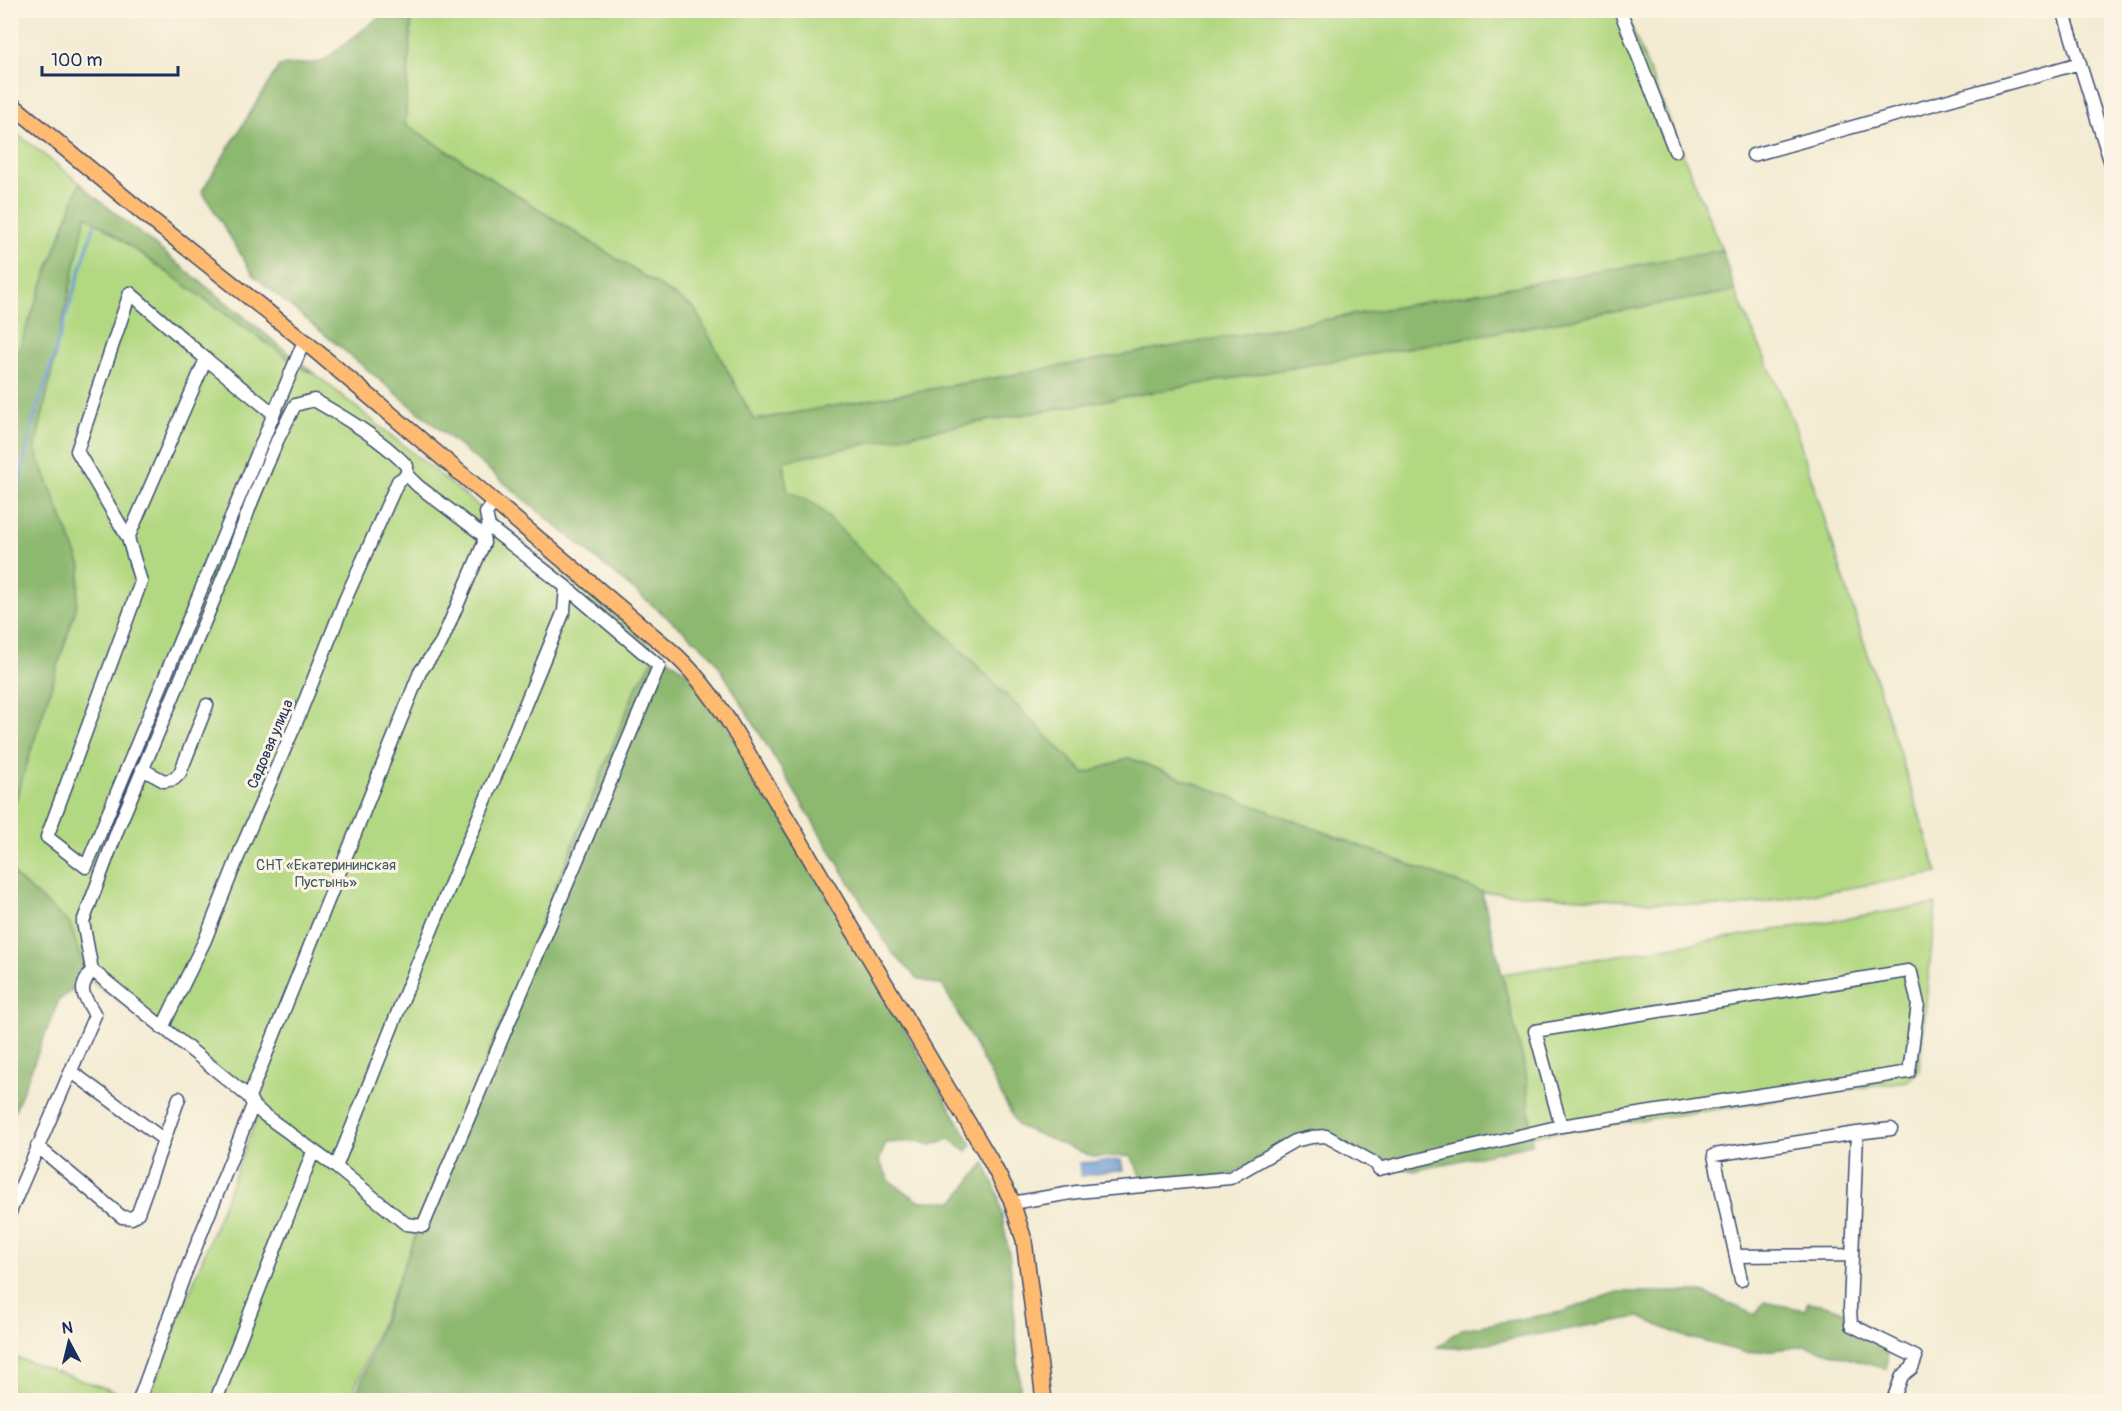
<svg xmlns="http://www.w3.org/2000/svg" width="2122" height="1411" font-family="Pangolin,sans-serif">
<style>
.green{fill:#b2d881;stroke:#668470;stroke-width:1.5}
.forest{fill:#8db86f;stroke:#547466;stroke-width:1.5}
.water{fill:#6d9cd6;stroke:#44669a;stroke-width:1.5}
.lines{fill:none;stroke-linecap:round;stroke-linejoin:round}
.stream{stroke:#6d9cd6;stroke-width:3}
.minor-casing{stroke:#3b4b6f;stroke-width:15}
.major-casing{stroke:#3b4b6f;stroke-width:18}
.minor{stroke:#fff;stroke-width:12}
.major{stroke:#ffbb71;stroke-width:15}
.labels{text-anchor:middle;stroke-width:6;stroke-linejoin:round;paint-order:stroke}
.street-label{font-size:15px;fill:#1b2f5e;stroke:#fcf5e5}
.park-label{font-size:15px;fill:#415967;stroke:#fcf5e5}
</style>
<rect width="100%" height="100%" fill="#fcf5e5"/>
<filter id="ink" filterUnits="userSpaceOnUse"><feTurbulence type="fractalNoise" baseFrequency=".0167" numOctaves="2"/><feDisplacementMap in="SourceGraphic" scale="12" xChannelSelector="R" yChannelSelector="G"/><feConvolveMatrix kernelMatrix="1 2 1 2 8 2 1 2 1" color-interpolation-filters="sRGB"/></filter>
<filter id="wash" filterUnits="userSpaceOnUse"><feTurbulence type="fractalNoise" baseFrequency=".008" numOctaves="4" result="noise"/><feDisplacementMap in="SourceGraphic" scale="24" xChannelSelector="R" yChannelSelector="G"/><feGaussianBlur stdDeviation="1.35" result="paint"/><feColorMatrix in="noise" values="0 0 0 0 0 0 0 0 0 0 0 0 0 0 0 0 0 1.4 0 .05"/><feComposite in="paint" operator="in"/></filter>
<g filter="url(#wash)">
<rect width="100%" height="100%" fill="#f3ebd2"/>
<path class="green" d="M412 11H1625L1722 250 754 420 694 308 405 124Z
M11 129 80 183 11 370Z
M86 214 302 368 316 375 659 652 637 685 350 1400H148L264 1099 87 979 70 924 16 877 11 869 10 815 76 608 81 566 35 449Z
M1735 291 1793 421 1938 873 1735 907 1482 892 1129 758 1085 774 816 505 787 491 784 460 929 431Z
M1936 904 1919 1071 1907 1081 1532 1136 1526 1073 1502 974Z
M11 1356 140 1400H11Z"/>
<path class="forest" d="M387 11H412L405 124 694 308 754 420 1722 250 1735 291 929 431 784 461 787 491 816 505 1085 774 1128 758 1482 892 1526 1073 1532 1144 1414 1171 1377 1162 1334 1139 1292 1141 1230 1175 1147 1187 1131 1156 1093 1157 1018 1126 943 986 918 979 891 951 714 658 697 642 254 276 202 191 279 66 322 62Z
M80 183 89 192 316 375 302 368 86 215 35 449 81 566 76 608 11 815V370Z
M659 652 693 677 715 705 972 1145 967 1151 950 1139 931 1145 917 1141 886 1143 879 1161 890 1181 919 1201H954L985 1163 998 1195 1010 1259 1021 1400H354L410 1249 637 685Z
M11 869 16 877 70 924 87 979 59 1000 11 1120Z
M1618 1292H1703L1755 1315 1764 1302 1805 1310 1808 1302C1850 1308 1861 1319 1888 1351L1886 1369 1806 1346 1747 1353 1683 1336 1639 1317 1459 1348 1437 1347 1462 1329 1561 1312Z"/>
<path class="water" d="M1121 1160 1123 1170 1081 1176 1079 1163Z"/>
<g class="lines">
<path class="stream" d="M10 531 31 429 95 223"/>
</g>
</g>
<g filter="url(#ink)">
<g class="lines">
<defs>
<path id="minor" d="M1620 10 1675 151
M2063 10 2112 167
M1753 155 2080 63
M273 413 206 359 130 293 77 451 128 538 141 582 47 837 86 867 304 341
M483 535 418 486 407 475V466C381 439 347 419 314 400L295 405 277 441 252 501 230 561 119 826 83 922 92 970 249 1097 253 1105 263 1114 336 1167 406 1224 423 1226 659 666 566 587 489 527
M128 538 206 359
M142 769 164 781 174 779 180 773 207 705
M162 1028 205 940 242 847 296 723 345 600 398 481 407 475
M72 1072 163 1139
M249 1097 420 672 441 643 484 543 483 535 489 527 486 513 494 503
M1857 1133 1891 1129
M37 1146 122 1217 132 1218 138 1213 179 1098
M336 1167 407 989 564 611 566 587
M1012 1203 1077 1192 1230 1178 1294 1141 1312 1137 1326 1136 1376 1164 1379 1169 1561 1126 1909 1072 1918 1004 1911 973 1908 971 1535 1031 1561 1126
M10 1212 95 1015C84 994 76 992 92 970
M1736 1256 1852 1255
M1741 1280 1714 1155 1857 1133 1850 1308 1851 1325 1916 1357 1912 1368 1902 1376 1893 1400
M139 1400 184 1276 253 1105
M216 1400 313 1152"/>
<path id="major" d="M10 103 147 216 304 341 671 651C694 671 711 694 728 720L989 1158 1011 1199 1024 1240 1044 1400"/>
</defs>
<use href="#minor" class="minor-casing"/>
<use href="#major" class="major-casing"/>
<use href="#minor" class="minor"/>
<use href="#major" class="major"/>
</g>
</g>
<g class="labels">
<g class="street-label">
<text transform="translate(270 744) rotate(-67)" y="5">Садовая улица</text>
</g>
<g class="park-label">
<text x="326" y="870">СНТ «Екатерининская<tspan x="326" dy="17">Пустынь»</tspan></text>
</g>
</g>
<rect width="2122" height="1411" fill="none" stroke="#fcf5e5" stroke-width="36"/>
<g transform="translate(69 1342) rotate(353)" stroke="#fcf5e5" stroke-width="4.5" paint-order="stroke">
<path d="M0-4.5L10 22L0 15L-10 22Z" fill="#1b2f5e"/>
<text y="-9" font-size="16" font-weight="bold" text-anchor="middle" fill="#1b2f5e">N</text>
</g>
<path d="M42 66v9h136v-9" fill="none" stroke="#1b2f5e" stroke-width="3"/>
<text x="51" y="66" font-size="18" fill="#1b2f5e" stroke="#fcf5e5" stroke-width="4.5" paint-order="stroke">100 m</text>
</svg>
